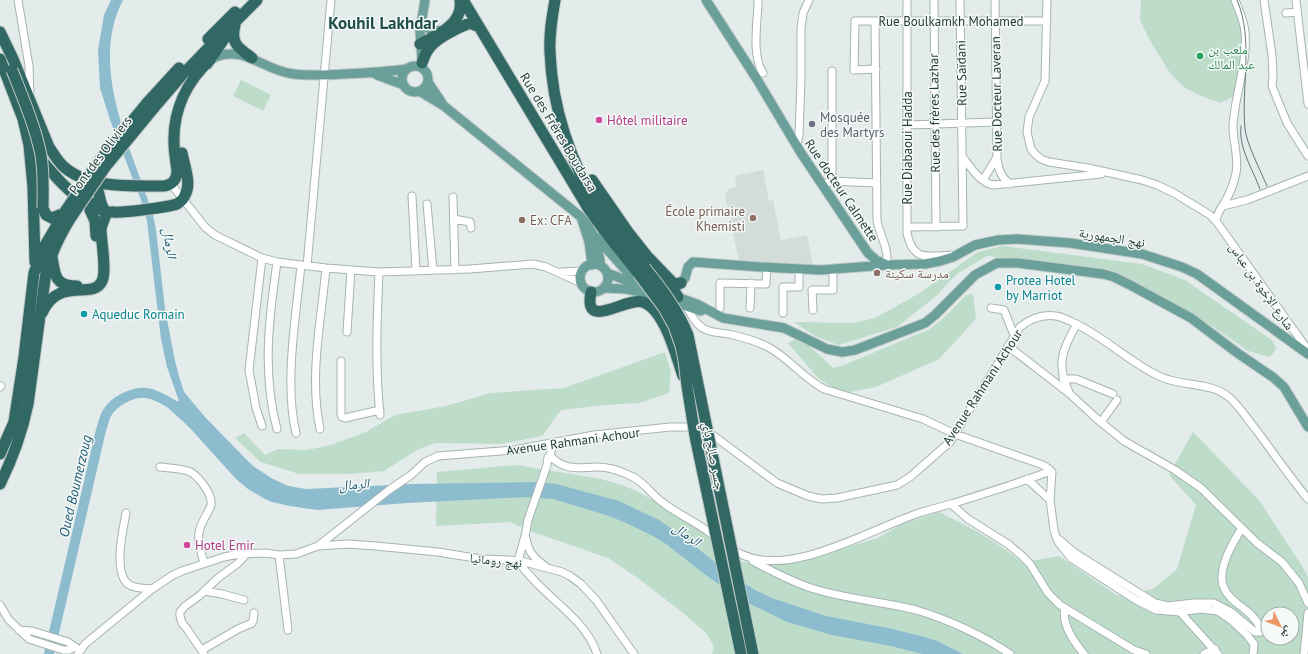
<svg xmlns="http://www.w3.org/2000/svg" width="1308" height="654" font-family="'PT Sans','Noto Naskh Arabic',sans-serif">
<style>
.built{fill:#d2dcd9}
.green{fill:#bddcca;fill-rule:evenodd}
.water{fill:#8ebccf}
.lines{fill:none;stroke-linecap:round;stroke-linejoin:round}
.river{stroke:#8ebccf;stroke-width:10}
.minor-casing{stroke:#a6b4b2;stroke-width:9}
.major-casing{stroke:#c2c9c8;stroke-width:11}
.highway-casing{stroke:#c2c9c8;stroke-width:13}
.minor{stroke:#fff;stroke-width:7}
.major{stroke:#6aa099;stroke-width:9}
.highway{stroke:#316864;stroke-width:11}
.tram{stroke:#5e7875;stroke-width:1}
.highway-bridge-casing{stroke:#c2c9c8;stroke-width:13;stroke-linecap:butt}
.highway-bridge{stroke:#316864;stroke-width:11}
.leisure-dot{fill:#2e9e5b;stroke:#f4f9f7;stroke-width:1.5}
.hotel-dot{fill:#d1479c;stroke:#f4f9f7;stroke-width:1.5}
.worship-dot{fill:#6b7280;stroke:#f4f9f7;stroke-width:1.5}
.education-dot{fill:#8d6e63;stroke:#f4f9f7;stroke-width:1.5}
.culture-dot{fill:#0f9aa8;stroke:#f4f9f7;stroke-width:1.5}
.labels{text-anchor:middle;stroke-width:3;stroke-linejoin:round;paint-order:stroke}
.street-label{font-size:13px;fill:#243d3a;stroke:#f4f9f7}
.leisure-label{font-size:13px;fill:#27864d;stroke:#f4f9f7;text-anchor:start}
.worship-label{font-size:13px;fill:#5b616d;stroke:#f4f9f7;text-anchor:start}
.hotel-label{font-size:13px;fill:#b23c85;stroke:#f4f9f7;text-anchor:start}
.education-label{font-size:13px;fill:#785e54;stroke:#f4f9f7;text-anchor:start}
.culture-label{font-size:13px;fill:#0d838f;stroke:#f4f9f7;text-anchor:start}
.water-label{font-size:14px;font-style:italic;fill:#205d76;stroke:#f4f9f7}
.district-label{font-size:17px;font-weight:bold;fill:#204e49;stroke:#f4f9f7}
</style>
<rect width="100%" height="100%" fill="#e3ecea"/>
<path class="built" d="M763 170 769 201 773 200 781 240 807 235 813 264 739 261 725 195 729 189 737 187 735 176Z"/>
<path class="green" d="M1141 0H1234L1242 31 1238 79 1235 96 1221 103 1201 96 1185 88 1170 73 1149 39 1140 20Z
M241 80 271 95 263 111 233 96Z
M1003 246 1142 264 1185 280 1273 341 1276 349 1270 357 1248 351 1212 326 1110 270 987 256 957 274 935 297 897 327 838 345 815 336 794 322 853 323 875 318 918 294 978 252Z
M973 294 976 319 939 359 876 387 850 392 833 388 819 379 788 343 798 338 816 352 833 368 844 365 930 329 949 313 966 295Z
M665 352 671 372 669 393 639 403 606 405 561 410 542 436 501 444 435 443 417 450 384 471 349 474H299L261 462 235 438 244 433 265 455 278 449 307 450 331 445 366 432 395 415 446 406 490 393 564 388Z
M1193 432 1259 500 1302 566 1308 577V654H712L714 647 706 633 682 612 639 579 608 558 533 532 510 522 436 526 437 472 516 465 601 479 619 484 637 491 656 502 708 536 743 562 769 564H790L878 538 902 524 939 512C967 526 1004 544 1026 567L1031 561 1059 556 1118 596 1153 589 1177 569 1196 505 1169 475ZM1268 614H1292V638H1268Z"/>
<path class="water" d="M111 0H123C88 67 132 149 153 215L156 230 165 309 175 361 179 376 184 392 205 417 242 455 253 466 273 479 288 486 306 489 411 484 538 482 556 484 619 501 659 520 685 538 727 572 755 590 772 598 826 616 888 628 921 636 937 641 963 654H922L891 646 832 635 787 622 744 601 707 576 666 544 653 536 624 522 606 515 553 499 527 497 407 503 317 510 290 506 272 502 265 499 248 489 236 479 189 427 166 406 171 400 175 403 179 401 167 367 161 339 147 221 141 200 110 120 100 88 98 50 104 15Z"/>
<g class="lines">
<path class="river" d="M49 654 101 430C103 425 104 418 107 413 114 401 133 391 147 393 159 395 170 403 180 409"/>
<defs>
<path id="minor" d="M18 0 29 66 30 96
M758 0C758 21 751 55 763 73
M907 0V233C913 262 927 256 952 255
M934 0 936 227
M995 0 997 158C998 169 1001 178 1010 184
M1047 0 1045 81 1029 117 1027 132 1031 149 1035 154 1041 159 1049 162 1088 168 1142 180 1157 185 1174 193 1210 215 1216 221 1308 350
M1264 0 1272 55 1273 75 1272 86 1287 123 1308 156
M1296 0 1308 104
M1286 13 1297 12
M875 21 877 220C879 235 890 249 886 265
M876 69 854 70 855 21H1047
M907 125 996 122
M796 146 799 136 801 79V29L803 13 809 0
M962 156C970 166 979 182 993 185L1101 174
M983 180 997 157
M832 181V71
M171 184 205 227 215 235 262 258 277 262 326 268 379 272 470 269 533 264 546 267 581 283
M822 185 832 181 876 183
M412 196 416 271
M453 197 455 270
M427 204 433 270
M1223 206 1247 200 1308 176
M454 219 470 222 471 228
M1216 221C1217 213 1221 208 1225 202 1230 193 1234 183 1236 173 1239 158 1233 142 1233 127 1234 96 1248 64 1245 32 1244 21 1239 10 1235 0
M907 227 963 226 960 0
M307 266 331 0
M379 272C377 320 375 367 380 415
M561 272 583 271
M685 305C690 311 693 320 699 325 708 334 722 332 733 335 745 338 757 341 768 347 789 358 803 378 824 389L923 419 955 434 1043 465 1049 469 1052 472 1050 500
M720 308V283L766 284 767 267
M750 308 751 283
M991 308 1004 310 1014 335
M813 310 812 290H833V269
M783 313V287H799V269
M347 332 351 270
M1008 346 1070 394 1097 419 1124 441 1175 470 1201 488 1257 543 1282 562 1299 583 1308 603
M341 361V414L342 417 345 418 380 410
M1063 379H1076L1113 394
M0 387 1 386
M1069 392C1056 365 1062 349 1077 324
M1101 422 1117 400
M262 426 256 408 249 370 262 258
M277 429C262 373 269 318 277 262
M320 429C309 376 321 322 326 268
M296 433C284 383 296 317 301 265
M553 443 550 456 548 457 547 465 528 520 525 536 518 561C522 567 527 573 532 578 553 602 587 622 597 654
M550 456C567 472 577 467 598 467 609 467 623 472 633 477 645 483 652 495 662 502 676 513 692 520 706 530 718 539 729 549 743 555 793 577 871 529 919 513 929 510 940 507 951 504 984 494 1018 483 1051 471
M160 467C169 468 179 468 188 471 197 474 213 494 211 505 208 514 200 523 199 533 197 543 202 554 204 563
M1027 479 1050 500 1054 530 1056 537 1059 543 1071 558 1136 600 1156 610 1180 612 1200 609 1218 611 1231 620 1247 635 1254 644 1253 654
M951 504 968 519 1008 544 1021 555 1030 564 1048 593 1060 605 1134 650 1146 654
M126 513C123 529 113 572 128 584 134 589 145 588 152 589
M1056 537 1075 553 1155 603 1168 606 1194 603H1214L1231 612 1255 632H1261C1259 621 1251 614 1243 608 1236 603 1227 596 1224 588 1216 571 1233 542 1242 528
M526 538C528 552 534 558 545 566
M318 546 347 544 376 546 438 552 481 559 507 560 521 561 562 572 570 576 581 584 596 600 634 654
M279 555 288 630
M753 561C771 571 789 580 808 587 843 599 880 601 916 610 947 619 984 636 1010 654
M204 591 222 594 244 600
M0 605 9 620 29 639 63 650H69L75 647
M1065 608C1061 624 1074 642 1084 654
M1180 612 1218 654
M19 630 32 631 68 642 78 649
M202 650 238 629 252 623 253 621 254 613
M78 654 85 644 152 589 173 575 182 571 224 557 239 554 266 553 279 555 296 554 318 546 389 490 411 475 425 462 438 456 514 450 594 435 670 427H690L710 433 777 483 808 496 822 499 837 498 897 485 910 477 950 442 1020 327C1030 319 1042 314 1056 316 1063 317 1070 321 1076 324 1106 338 1130 363 1161 377 1183 387 1210 381 1230 398 1240 407 1248 420 1257 431 1274 454 1290 477 1308 499
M204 654 187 629 182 623 180 616V612L185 606 199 596 218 578 237 564 248 553
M1204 654 1215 649
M1304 654 1308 613"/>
<path id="major" d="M706 0 758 81 801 153 868 253 876 260 885 264
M421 22 430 30 443 31
M211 59C243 43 262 70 293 74 310 76 328 75 345 74 366 73 386 72 407 69
M422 62 420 31 425 0
M402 79a13 13 0 1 1 26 0a13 13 0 1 1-26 0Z
M377 75 404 85
M428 82 442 103
M419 91 444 106 581 217
M596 237 638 284
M580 278a14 14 0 1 1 28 0a14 14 0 1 1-28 0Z
M592 265 589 242 581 217C596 234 597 244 601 266
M607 273 639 285 652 288
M604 288 626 289 650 294 701 311
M676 288 685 278 688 267 693 262 761 267 821 270 886 265 925 264 940 261 953 257 975 245 998 240 1017 239 1070 243 1142 254 1182 267 1197 274 1308 354
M671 295 697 304 723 318 784 328 827 349 842 352 855 350 925 323 935 315 975 275 997 263H1018L1103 274 1114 277 1132 286 1191 318 1236 352 1274 378 1284 387 1308 427"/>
<path id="highway" d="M463 0 588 208 606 233 638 273
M555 0C552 17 549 34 550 52 552 106 570 164 601 210 614 230 630 249 645 268
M233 24 257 0
M235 25C230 44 239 48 252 58
M0 32 13 59 49 147C53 153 57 160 62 165 86 189 132 186 164 186 172 185 177 179 177 171 176 162 174 152 174 143 173 110 187 81 211 59
M208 39 235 12
M420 44C437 35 464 24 460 0
M0 59 23 119 29 145 33 187 35 262
M422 63C424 57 426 51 431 46 439 37 459 27 470 23L479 27
M207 64 237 20
M147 103 179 68
M153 109 183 74 220 36
M29 145C47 166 65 192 90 205 97 209 105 212 113 212 123 213 169 207 177 204 180 202 184 199 185 195 192 184 184 165 182 153
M592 180 628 232 647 256 674 284 681 283
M94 203 90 210 95 221 96 236
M43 208 46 215 52 218 64 213
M52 257C55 276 55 286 77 286
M667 280 678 297
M591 292C583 332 625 297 643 302 665 310 676 356 683 376
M42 313C59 275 93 301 102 281 107 271 101 241 101 229 102 223 105 219 106 214L101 203 96 182
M0 454 14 422 24 357 34 273 44 247 64 213
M0 484C13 458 22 433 28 404L46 272C52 251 59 237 70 219"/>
</defs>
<use href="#minor" class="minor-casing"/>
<use href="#major" class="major-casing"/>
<use href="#highway" class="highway-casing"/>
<use href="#minor" class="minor"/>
<use href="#major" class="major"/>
<use href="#highway" class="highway"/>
<path class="tram" d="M1237 0C1254 39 1241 87 1245 129 1246 142 1261 172 1267 186
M1241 126C1238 147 1253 170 1260 189"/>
<defs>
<path id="highway-bridge" d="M12 70C23 98 35 126 41 155 44 173 43 191 43 208
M64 213 100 160 147 103
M70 219 106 166 153 109
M645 268C662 289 678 310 688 335L753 654
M638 273 664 308 674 326 681 346 684 360 687 386 695 436 741 654"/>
</defs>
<use href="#highway-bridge" class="highway-bridge-casing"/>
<use href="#highway-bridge" class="highway-bridge"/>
</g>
<circle class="leisure-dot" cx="1200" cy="56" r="4"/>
<g class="hotel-dot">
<circle cx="599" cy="120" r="4"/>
<circle cx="187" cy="545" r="4"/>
</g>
<circle class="worship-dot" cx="812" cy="124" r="4"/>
<g class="education-dot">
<circle cx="753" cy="218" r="4"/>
<circle cx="522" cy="220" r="4"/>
<circle cx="877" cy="273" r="4"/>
</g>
<g class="culture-dot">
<circle cx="998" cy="287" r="4"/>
<circle cx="84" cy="314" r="4"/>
</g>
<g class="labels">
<g class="street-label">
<text x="951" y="26">Rue Boulkamkh Mohamed</text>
<text transform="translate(961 73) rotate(-91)" y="5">Rue Saïdani</text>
<text transform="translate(996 94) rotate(-91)" y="5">Rue Docteur Laveran</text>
<text transform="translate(934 113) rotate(-91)" y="5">Rue des frères Lazhar</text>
<text transform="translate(559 132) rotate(59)" y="5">Rue des Frères Boudarsa</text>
<text transform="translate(907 148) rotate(-90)" y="5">Rue Diabaoui Hadda</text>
<text transform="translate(100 155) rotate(-53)" y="5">Pont des Oliviers</text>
<text transform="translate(842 190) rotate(56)" y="5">Rue docteur Calmette</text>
<text transform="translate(1112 237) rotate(9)" y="5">نهج الجمهورية</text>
<text transform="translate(1262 286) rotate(55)" y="5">شارع الإخوة بن عباس</text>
<text transform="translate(982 387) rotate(-57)" y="5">Avenue Rahmani Achour</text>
<text transform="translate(573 441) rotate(-8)" y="5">Avenue Rahmani Achour</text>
<text transform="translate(714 456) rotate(79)" y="5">جسر صالح باي</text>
<text transform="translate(496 560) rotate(6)" y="5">نهج رومانيا</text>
</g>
<g class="leisure-label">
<text x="1208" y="54">ملعب بن<tspan x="1208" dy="15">عبد المالك</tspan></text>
</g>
<g class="worship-label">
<text x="820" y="122">Mosquée<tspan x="820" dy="15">des Martyrs</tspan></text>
</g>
<g class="hotel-label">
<text x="607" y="125">Hôtel militaire</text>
<text x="195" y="550">Hotel Emir</text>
</g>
<g class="education-label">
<text x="745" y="216" text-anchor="end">École primaire<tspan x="745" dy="15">Khemisti</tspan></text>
<text x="530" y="225">Ex: CFA</text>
<text x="885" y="278">مدرسة سكينة</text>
</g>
<g class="culture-label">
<text x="1006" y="285">Protea Hotel<tspan x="1006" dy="15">by Marriot</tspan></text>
<text x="92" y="319">Aqueduc Romain</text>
</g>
<g class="water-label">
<text transform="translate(170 243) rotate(81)" y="5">الرمال</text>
<text transform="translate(354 484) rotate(-4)" y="5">الرمال</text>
<text transform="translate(75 486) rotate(-77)" y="5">Oued Boumerzoug</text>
<text transform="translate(687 534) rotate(35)" y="5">الرمال</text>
</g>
<g class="district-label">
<text x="383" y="29">Kouhil Lakhdar</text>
</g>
</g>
<g transform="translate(1280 626) rotate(133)"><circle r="19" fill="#f4f9f7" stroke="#a1aeab"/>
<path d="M0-3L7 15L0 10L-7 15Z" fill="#eb9663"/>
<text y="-6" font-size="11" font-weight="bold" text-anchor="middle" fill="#243d3a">ش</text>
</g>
</svg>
